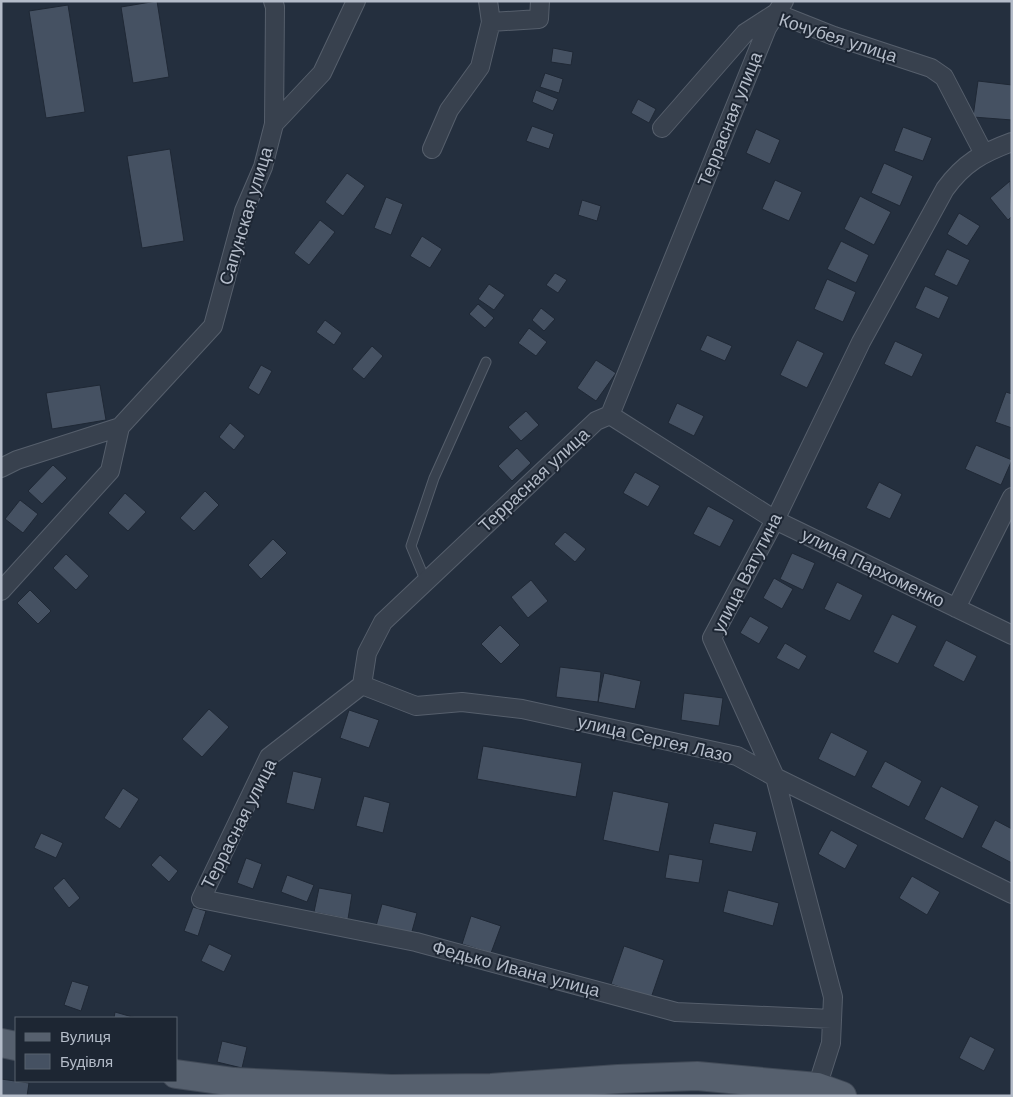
<svg xmlns="http://www.w3.org/2000/svg" width="1013" height="1097" font-family="Helvetica,sans-serif">
<style>
.building{fill:#455162;stroke:#1f2835}
.lines{fill:none;stroke-linecap:round;stroke-linejoin:round}
.service-casing{stroke:#565f6c;stroke-width:11}
.minor-casing{stroke:#565f6c;stroke-width:20}
.primary-casing{stroke:#414a57;stroke-width:30}
.service{stroke:#38414e;stroke-width:9}
.minor{stroke:#38414e;stroke-width:18}
.primary{stroke:#56606e;stroke-width:28}
.labels{text-anchor:middle;stroke-width:4;stroke-linejoin:round;paint-order:stroke}
.street-label{font-size:18px;fill:#b4bcc9;stroke:#1d2633}
</style>
<rect width="100%" height="100%" fill="#242f3e"/>
<path class="building" d="M157 1 169 77 133 83 121 7Z
M68 5 85 112 46 118 29 11Z
M553 48 573 52 571 65 551 62Z
M545 73 563 79 559 93 540 87Z
M978 81 1012 85V120L973 117Z
M536 90 558 99 553 111 532 102Z
M638 99 656 109 649 123 631 113Z
M532 126 554 134 549 149 526 141Z
M903 127 932 138 923 161 894 151Z
M756 129 780 140 770 164 746 153Z
M170 149 184 241 142 248 127 156Z
M884 163 913 176 900 206 871 193Z
M347 173 365 186 343 216 325 202Z
M775 180 802 192 789 221 762 209Z
M1010 181 1012 216 1008 220 990 198Z
M860 196 891 212 874 245 844 229Z
M386 197 403 204 391 235 374 228Z
M582 200 601 206 597 221 578 215Z
M959 213 980 226 967 246 947 234Z
M320 220 335 232 309 265 294 253Z
M422 236 442 249 430 268 410 256Z
M841 241 869 255 856 283 827 269Z
M947 249 970 260 957 286 934 275Z
M555 273 567 280 558 293 546 285Z
M827 279 856 292 843 322 814 309Z
M489 284 505 295 494 310 478 299Z
M925 286 949 297 939 319 915 308Z
M478 304 494 318 485 328 469 314Z
M541 308 555 319 544 331 532 320Z
M325 320 342 333 334 345 316 332Z
M529 328 547 342 536 356 518 343Z
M707 335 732 346 725 361 700 350Z
M797 340 824 353 807 388 780 375Z
M895 341 923 354 912 377 884 364Z
M372 346 383 356 364 379 352 369Z
M596 360 616 373 596 401 577 388Z
M261 365 272 371 259 395 248 388Z
M100 385 106 420 52 429 46 393Z
M1006 392 1012 394V428L995 422Z
M677 403 704 416 694 436 668 423Z
M526 411 539 425 521 441 508 427Z
M230 423 245 436 234 450 219 437Z
M976 445 1012 460 1001 485 965 469Z
M517 448 531 463 512 481 498 466Z
M53 465 67 478 42 504 28 491Z
M635 472 660 486 648 507 623 493Z
M879 482 902 494 890 519 866 508Z
M205 491 219 505 194 531 180 518Z
M125 493 146 512 128 531 108 513Z
M20 500 38 514 23 533 5 519Z
M708 506 734 520 720 547 693 534Z
M565 532 586 549 575 562 554 544Z
M273 539 287 553 261 579 248 565Z
M792 553 815 563 803 590 780 579Z
M66 554 89 576 76 590 53 568Z
M774 578 793 589 782 609 763 598Z
M531 580 548 601 528 618 511 597Z
M837 582 863 595 850 621 824 609Z
M30 590 51 611 38 624 17 603Z
M892 614 917 626 898 664 873 652Z
M750 616 769 627 759 644 740 633Z
M500 625 520 645 501 664 481 644Z
M946 640 977 656 964 682 933 666Z
M785 643 807 656 799 670 776 658Z
M560 667 601 672 598 702 556 697Z
M604 673 641 681 635 709 598 702Z
M684 693 723 698 719 726 681 720Z
M209 709 229 727 202 757 182 739Z
M349 710 379 720 369 748 340 738Z
M831 732 868 751 855 777 818 759Z
M483 746 582 763 576 797 477 779Z
M885 761 922 781 909 807 871 787Z
M293 771 322 778 314 810 286 803Z
M941 786 979 806 963 839 924 819Z
M123 788 139 799 120 829 104 818Z
M613 791 669 803 659 852 603 840Z
M364 796 390 803 383 833 356 826Z
M995 820 1012 829V863L981 847Z
M714 823 757 832 752 852 709 843Z
M831 830 858 845 845 869 818 854Z
M41 833 63 843 56 858 34 848Z
M669 854 703 860 699 883 665 878Z
M160 855 178 871 169 882 151 865Z
M246 858 262 864 253 889 237 883Z
M287 875 314 885 307 902 281 892Z
M912 876 940 892 927 915 899 898Z
M64 878 80 898 69 908 53 888Z
M319 888 352 894 348 919 314 912Z
M728 890 779 903 773 926 723 912Z
M382 904 417 913 411 935 376 926Z
M193 907 206 911 198 936 184 931Z
M471 916 501 926 491 953 462 944Z
M209 944 232 955 224 972 201 961Z
M624 946 664 960 651 998 611 984Z
M72 981 89 986 81 1011 64 1005Z
M115 1012 136 1018H114Z
M970 1036 995 1049 984 1071 959 1058Z
M222 1041 247 1047 242 1068 217 1062Z
M1 1079 29 1083 27 1096H1Z"/>
<g class="lines">
<defs>
<path id="service" d="M426 582 411 546 434 478 486 362"/>
<path id="minor" d="M784 1 767 28 610 415 596 421 383 622 367 653 362 685 269 757 201 899 416 942 676 1012 832 1019
M491 22 539 19 540 1
M274 124 322 73 356 1
M662 128 745 33 776 13 834 36 931 68 944 77 983 152
M432 149 449 110 480 67 491 22 488 1
M610 415 775 520 1012 635
M1 468 17 460 120 427
M1 591 110 471 120 427 213 326 244 211 263 167 274 124 275 7 273 1
M956 608 1012 497
M362 685 416 706 462 702 522 709 737 756 775 777 1012 894
M817 1087 831 1043 833 997 775 777 712 638 775 520 861 342 945 189C964 163 982 153 1012 142"/>
<path id="primary" d="M1 1043 16 1046
M176 1074 234 1082 391 1089 491 1088 618 1079 697 1076 817 1087 842 1096"/>
</defs>
<use href="#service" class="service-casing"/>
<use href="#minor" class="minor-casing"/>
<use href="#primary" class="primary-casing"/>
<use href="#service" class="service"/>
<use href="#minor" class="minor"/>
<use href="#primary" class="primary"/>
</g>
<g class="labels">
<g class="street-label">
<text transform="translate(838 38) rotate(18)" y="6">Кочубея улица</text>
<text transform="translate(730 119) rotate(-68)" y="6">Террасная улица</text>
<text transform="translate(246 216) rotate(-73)" y="6">Сапунская улица</text>
<text transform="translate(534 480) rotate(-43)" y="6">Террасная улица</text>
<text transform="translate(873 568) rotate(26)" y="6">улица Пархоменко</text>
<text transform="translate(747 573) rotate(-63)" y="6">улица Ватутина</text>
<text transform="translate(655 739) rotate(13)" y="6">улица Сергея Лазо</text>
<text transform="translate(239 824) rotate(-63)" y="6">Террасная улица</text>
<text transform="translate(516 969) rotate(15)" y="6">Федько Ивана улица</text>
</g>
</g>
<rect width="1013" height="1097" fill="none" stroke="#b4bcc9" stroke-width="5"/>
<rect x="15" y="1017" width="162" height="65" fill="#1d2633" stroke="#59626f"/>
<rect x="25" y="1033" width="25" height="8" fill="#56606e" stroke="#59626f"/>
<text x="60" y="1042" font-size="15" fill="#b4bcc9">Вулиця</text>
<rect x="25" y="1054" width="25" height="15" fill="#455162" stroke="#59626f"/>
<text x="60" y="1067" font-size="15" fill="#b4bcc9">Будівля</text>
</svg>
